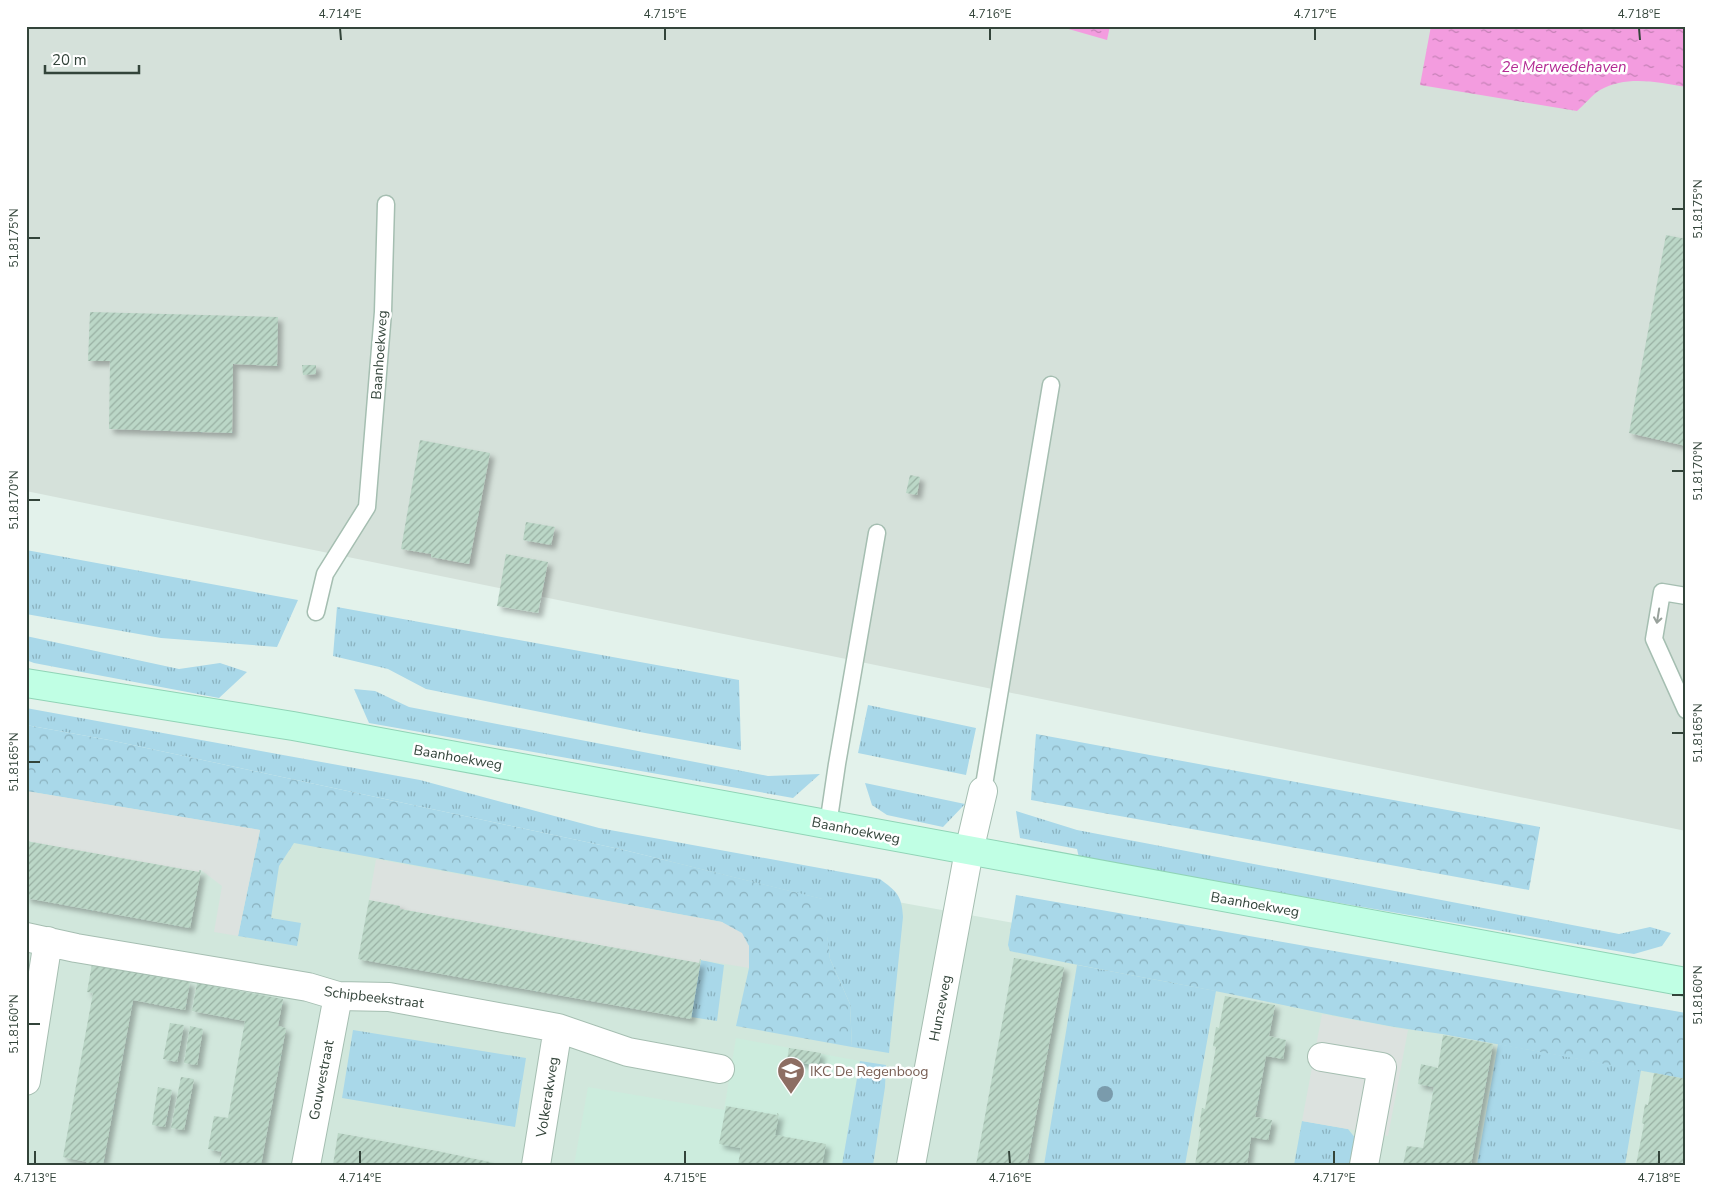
<svg xmlns="http://www.w3.org/2000/svg" width="1712" height="1191" font-family="'Nunito Sans',sans-serif">
<style>
.residential{fill:#d1e7dc}
.industrial{fill:#d5e1da}
.education{fill:#ccecdd}
.grass{fill:url(#grass-tufts)}
.forest{fill:url(#forest-crowns)}
.parking{fill:#dce2df}
.water{fill:url(#water-ripples)}
.building{fill:url(#building-hatch);filter:url(#shadow)}
.lines{fill:none;stroke-linecap:round;stroke-linejoin:round}
.lane-casing{stroke:#a5beb1;stroke-width:19}
.street-casing{stroke:#a5beb1;stroke-width:30}
.secondary-casing{stroke:#90d4b6;stroke-width:30}
.lane{stroke:#fff;stroke-width:16}
.street{stroke:#fff;stroke-width:28}
.secondary{stroke:#c0ffe4;stroke-width:28}
.tree{fill:#7a9bac}
.oneway{stroke:#99a29c}
.ticks{fill:none;stroke:#33443a;stroke-width:2}
.labels{text-anchor:middle;stroke-width:5;stroke-linejoin:round;paint-order:stroke}
.street-label{font-size:14px;fill:#33443a;stroke:#fff}
.education-label{font-size:14px;fill:#785e54;stroke:#fff;text-anchor:start}
.water-label{font-size:15px;font-style:italic;fill:#b32993;stroke:#fff}
.neatline{fill:none;stroke:#33443a;stroke-width:2}
.ticks-label{font-size:12px;text-anchor:middle;fill:#33443a}
</style>
<defs>
<pattern id="grass-tufts" width="24" height="20" patternUnits="userSpaceOnUse" patternTransform="scale(1.25)"><rect width="24" height="20" fill="#a9d8e9"/><path d="M3 7l-1-3M5 7V3M7 7l1-3M15 17l-1-3M17 17v-4M19 17l1-3" fill="none" stroke="#8ab1be"/></pattern>
<pattern id="forest-crowns" width="20" height="18" patternUnits="userSpaceOnUse" patternTransform="scale(1.25)"><rect width="20" height="18" fill="#a9d8e9"/><path d="M2 6a3 3 0 1 1 6 0M12 15a3 3 0 1 1 6 0" fill="none" stroke="#8ab1be"/></pattern>
<pattern id="water-ripples" width="26" height="14" patternUnits="userSpaceOnUse" patternTransform="scale(1.25)"><rect width="26" height="14" fill="#f39cdf"/><path d="M2 4q2-2 4 0t4 0M15 11q2-2 4 0t4 0" fill="none" stroke="#c581b6"/></pattern>
<pattern id="building-hatch" width="6" height="6" patternUnits="userSpaceOnUse" patternTransform="scale(1.25)"><rect width="6" height="6" fill="#bbd7c7"/><path d="M-1 1l2-2M0 6l6-6M5 7l2-2" fill="none" stroke="#99b0a3"/></pattern>
<filter id="shadow"><feDropShadow dx="4.5" dy="4.5" stdDeviation="2.5" flood-color="#0004"/></filter>
</defs>
<rect width="100%" height="100%" fill="#e3f2eb"/>
<path class="residential" d="M26 745 1686 1044V1165H26Z"/>
<path class="industrial" d="M26 26H1686V831L26 491Z"/>
<path class="education" d="M736 1038 860 1061 842 1165H574L588 1087 724 1110Z"/>
<path class="grass" d="M26 550 298 600 277 647 161 638 26 614Z
M337 607 739 680 741 750 645 733 426 689 388 669 333 656Z
M26 636 179 669 220 663 247 672 219 698 34 663 26 660Z
M354 689 375 691 409 707 768 776 820 774 793 798 369 723Z
M868 705 976 728 966 775 858 753Z
M26 708 420 780 599 828 880 879C896 891 902 895 903 917L889 1053 852 1047 850 1004 830 959 822 899 624 850 109 740 26 725Z
M865 783 965 804 943 827 887 815 872 805Z
M1016 811 1077 830 1619 934 1650 927 1671 933 1662 946 1634 954 1079 858 1077 849 1020 838Z
M701 960 724 965 717 1021 691 1017Z
M1077 965 1216 991 1185 1165H1044Z
M353 1030 526 1058 515 1127 342 1098Z
M1498 1044 1641 1070 1625 1165H1477Z
M860 1061 886 1065 885 1087 874 1159 873 1165H842Z
M1302 1121 1348 1129 1356 1139 1351 1165H1294Z"/>
<path class="forest" d="M26 725 109 740 624 850 823 899 830 959 850 1004 852 1047 736 1026 749 968V946L722 922 294 843 279 866 271 918 301 923 297 946 238 936 260 830 26 791Z
M1036 734 1540 827 1529 890 1031 800Z
M1016 895 1686 1013V1079L1442 1034C1365 1024 1291 1006 1215 991 1147 978 1078 966 1010 951L1008 945Z"/>
<path class="parking" d="M26 791 260 830 238 936 214 932 222 886 201 870H199V872L26 841Z
M376 859 722 922 742 933 749 946V968L701 960 699 963 400 909V906L369 900Z
M1322 1014 1408 1030 1388 1136 1302 1121Z"/>
<path class="water" d="M1058 26H1110L1107 40Z
M1431 26H1686V87C1658 82 1626 75 1600 90 1592 95 1584 105 1577 111L1420 85Z"/>
<path class="building" d="M1666 235 1686 239V446L1629 433Z
M90 312 278 317 277 366 233 364 232 433 109 429 110 361H88Z
M302 365H316V374L303 375Z
M420 440 490 453 469 564 431 557V554L401 549Z
M910 475 920 477 917 495 906 493Z
M526 522 555 527 551 545 523 540Z
M506 554 548 562 538 613 497 606Z
M26 841 199 872V870H201L190 928 26 898Z
M369 900 400 906V909L699 963 700 959H701L691 1019 358 959Z
M1014 958 1064 967 1049 1044 1027 1165H976Z
M92 964 190 982 185 1010 133 1000 103 1165H86L87 1162 63 1157 93 993 87 992Z
M197 983 283 999 278 1026 286 1028 261 1165H219L222 1152 208 1149 214 1116 228 1118 245 1021 192 1011Z
M1225 996 1275 1005 1269 1036 1286 1040 1283 1059 1266 1056 1255 1117 1272 1120 1268 1140 1251 1137 1247 1165H1195L1201 1128 1199 1127 1202 1108 1205 1109 1216 1047 1213 1046 1216 1027 1219 1028Z
M170 1023 184 1025 177 1062 163 1059Z
M190 1026 203 1029 197 1065 184 1063Z
M1443 1035 1493 1044 1471 1165H1403L1407 1146 1423 1148 1434 1087 1418 1084 1421 1064 1438 1068Z
M789 1048 821 1053 818 1066 787 1060Z
M1654 1073 1686 1079V1165H1636L1644 1124 1642 1123 1645 1104 1648 1105Z
M181 1077 194 1079 184 1130 171 1128Z
M158 1087 172 1090 165 1127 152 1125Z
M726 1106 777 1115V1113L779 1114 775 1135 826 1144 822 1165H738L741 1148 719 1144Z
M338 1133 437 1151 504 1165H333Z"/>
<g class="lines">
<defs>
<path id="lane" d="M1686 596 1662 592 1654 639 1686 710
M316 612 325 574 367 507 383 312 386 204
M983 791 1051 385
M828 825 837 764 877 533"/>
<path id="street" d="M26 937 76 948 308 987 338 996 389 997 558 1028 628 1052 720 1069
M1322 1057 1382 1067 1364 1165
M26 1081 48 941
M306 1165 338 996
M536 1165 558 1028
M911 1165 969 851 983 791"/>
<path id="secondary" d="M26 683 293 726 1686 982"/>
</defs>
<use href="#lane" class="lane-casing"/>
<use href="#street" class="street-casing"/>
<use href="#secondary" class="secondary-casing"/>
<use href="#lane" class="lane"/>
<use href="#street" class="street"/>
<use href="#secondary" class="secondary"/>
</g>
<circle class="tree" cx="1105" cy="1094" r="8"/>
<defs><path id="oneway-shaft" d="M-6 0H5M1.5-3L5.5 0L1.5 3" fill="none" stroke-width="1.6" stroke-linecap="round" stroke-linejoin="round" transform="scale(1.25)"/></defs>
<use class="oneway" href="#oneway-shaft" transform="translate(1658 616) rotate(99)"/>
<path class="ticks" d="M340 28 341 40M665 28V40M990 28V40M1315 28V40M1639 28 1640 40M1672 209H1684M28 238H40M1672 471H1684M28 500H40M1672 733H1684M28 762H40M1672 995H1684M28 1024H40M35 1151V1164M360 1151V1164M685 1151V1164M1009 1151 1010 1164M1334 1151V1164M1659 1151V1164"/>
<defs>
<symbol id="school-pin" viewBox="-11 -11 22 30"><path d="M0 17L-7.5 6A9.5 9.5 0 1 1 7.5 6Z" fill="#8d6e63" stroke="#fff"/><path d="M0-5L7-2L0 1L-7-2ZM-4 1L0 2.5L4 1V4Q0 6-4 4Z" fill="#fff"/></symbol>
</defs>
<g fill-rule="evenodd">
<use href="#school-pin" x="775" y="1055" width="32" height="43"/>
</g>
<g class="labels">
<g class="street-label">
<text transform="translate(379 355) rotate(-86)" y="5">Baanhoekweg</text>
<text transform="translate(458 757) rotate(10)" y="5">Baanhoekweg</text>
<text transform="translate(856 830) rotate(11)" y="5">Baanhoekweg</text>
<text transform="translate(1255 904) rotate(10)" y="5">Baanhoekweg</text>
<text transform="translate(374 997) rotate(7)" y="5">Schipbeekstraat</text>
<text transform="translate(940 1008) rotate(-79)" y="5">Hunzeweg</text>
<text transform="translate(321 1080) rotate(-79)" y="5">Gouwestraat</text>
<text transform="translate(547 1097) rotate(-81)" y="5">Volkerakweg</text>
</g>
<g class="education-label">
<text x="810" y="1076">IKC De Regenboog</text>
</g>
<g class="water-label">
<text x="1564" y="72">2e Merwedehaven</text>
</g>
</g>
<rect width="1712" height="1191" fill="none" stroke="#ffffff" stroke-width="55"/>
<path d="M45 65v8h94v-8" fill="none" stroke="#33443a" stroke-width="2.5"/>
<text x="52" y="65" font-size="15" fill="#33443a" stroke="#ffffff" stroke-width="4" paint-order="stroke">20 m</text>
<rect x="28" y="28" width="1656" height="1136" class="neatline"/>
<g class="ticks-label">
<text x="340" y="18">4.714°E</text>
<text x="665" y="18">4.715°E</text>
<text x="990" y="18">4.716°E</text>
<text x="1315" y="18">4.717°E</text>
<text x="1639" y="18">4.718°E</text>
<text transform="translate(1698 209) rotate(-90)" y="4">51.8175°N</text>
<text transform="translate(14 238) rotate(-90)" y="4">51.8175°N</text>
<text transform="translate(1698 471) rotate(-90)" y="4">51.8170°N</text>
<text transform="translate(14 500) rotate(-90)" y="4">51.8170°N</text>
<text transform="translate(1698 733) rotate(-90)" y="4">51.8165°N</text>
<text transform="translate(14 762) rotate(-90)" y="4">51.8165°N</text>
<text transform="translate(1698 995) rotate(-90)" y="4">51.8160°N</text>
<text transform="translate(14 1024) rotate(-90)" y="4">51.8160°N</text>
<text x="35" y="1182">4.713°E</text>
<text x="360" y="1182">4.714°E</text>
<text x="685" y="1182">4.715°E</text>
<text x="1010" y="1182">4.716°E</text>
<text x="1334" y="1182">4.717°E</text>
<text x="1659" y="1182">4.718°E</text>
</g>
</svg>
